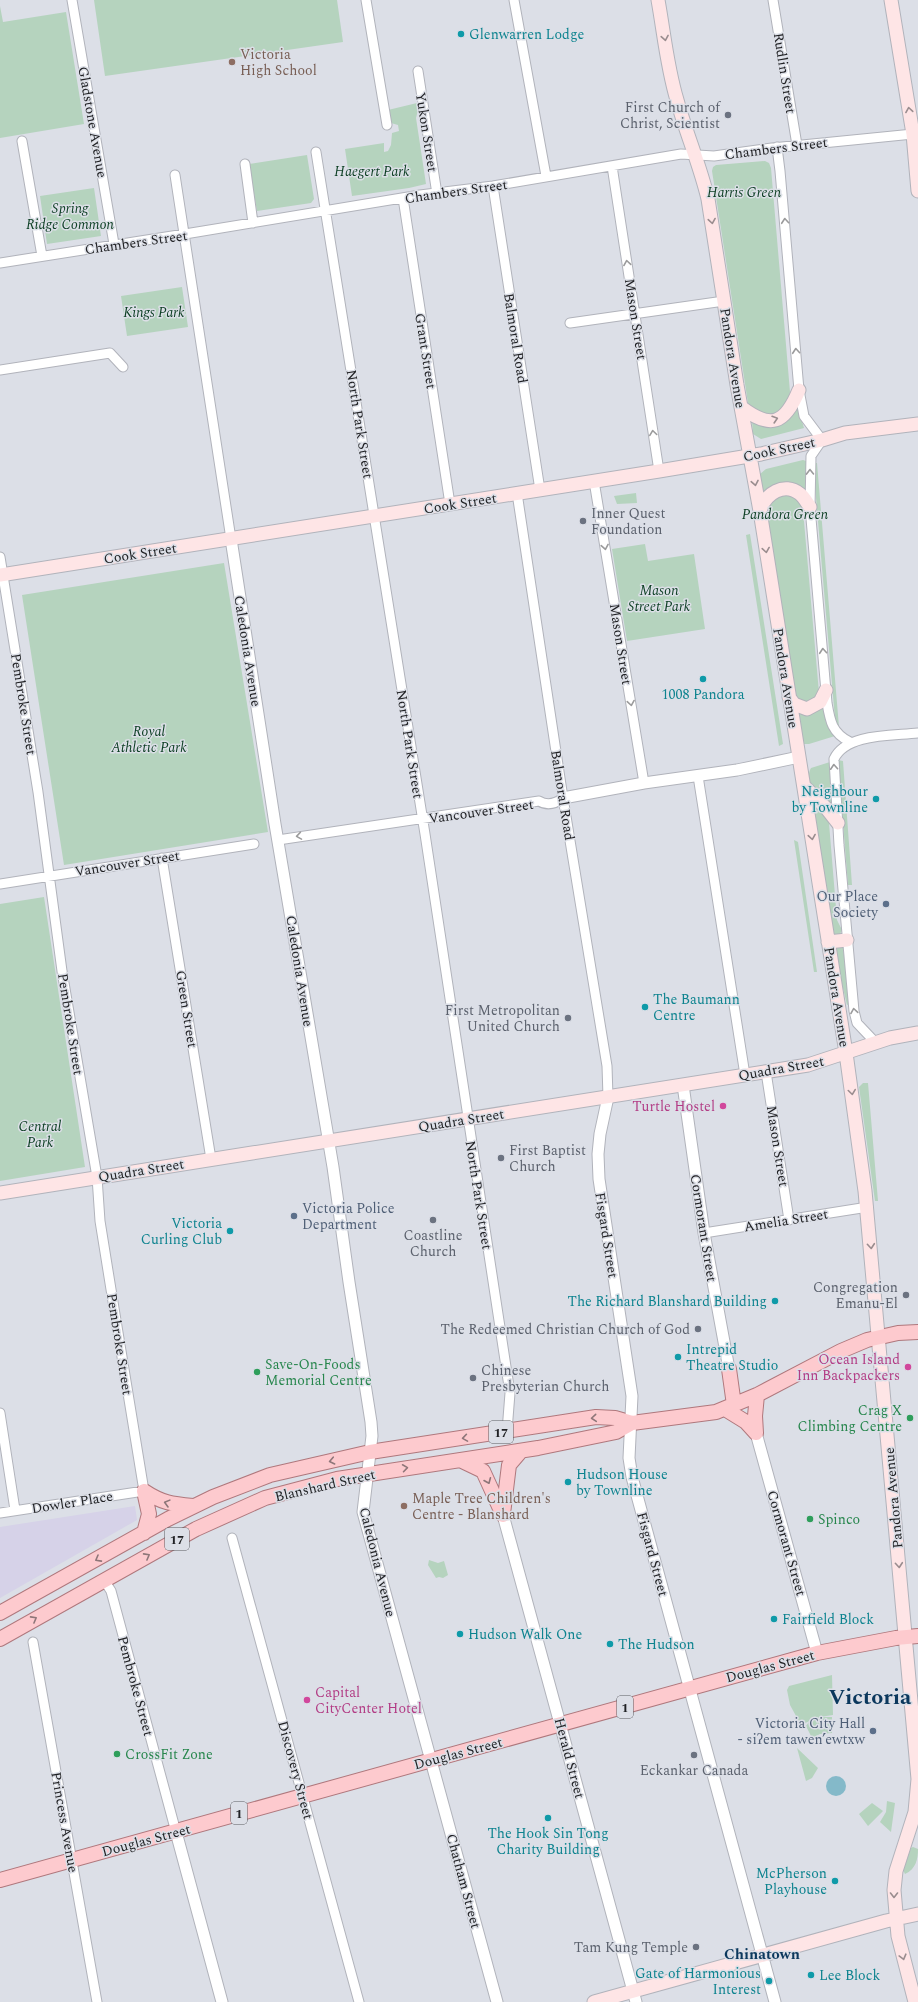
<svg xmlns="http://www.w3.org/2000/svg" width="918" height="2002" font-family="Spectral,serif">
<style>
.industrial{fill:#d6d2e8}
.green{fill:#b5d3be}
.water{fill:#84b9c9}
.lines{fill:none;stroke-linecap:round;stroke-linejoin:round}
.minor-casing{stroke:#b1b3bb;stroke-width:11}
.tertiary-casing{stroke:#b1b3bb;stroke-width:13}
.secondary-casing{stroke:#b1b3bb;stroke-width:15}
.primary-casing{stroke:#af787d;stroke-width:16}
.minor{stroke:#fff;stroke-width:9}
.tertiary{stroke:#fff;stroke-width:11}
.secondary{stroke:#fee5e6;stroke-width:13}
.primary{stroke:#fdcace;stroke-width:14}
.oneway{stroke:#9a8d8f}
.oneway2{stroke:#9b9b9c}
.oneway3{stroke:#8e7679}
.culture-dot{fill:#0f9aa8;stroke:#dcdfe7;stroke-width:1.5}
.education-dot{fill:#8d6e63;stroke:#dcdfe7;stroke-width:1.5}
.worship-dot{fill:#6b7280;stroke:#dcdfe7;stroke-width:1.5}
.service-dot{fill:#5c6f8a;stroke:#dcdfe7;stroke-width:1.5}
.hotel-dot{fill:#d1479c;stroke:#dcdfe7;stroke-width:1.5}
.leisure-dot{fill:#2e9e5b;stroke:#dcdfe7;stroke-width:1.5}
.labels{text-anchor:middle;stroke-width:3;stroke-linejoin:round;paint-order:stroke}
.shield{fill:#dcdfe7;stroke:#585a5e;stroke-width:1}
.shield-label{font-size:13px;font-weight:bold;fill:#202124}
.culture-label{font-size:14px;fill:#0d838f;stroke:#dcdfe7;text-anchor:start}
.education-label{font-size:14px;fill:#785e54;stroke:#dcdfe7;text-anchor:start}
.street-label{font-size:14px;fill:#202124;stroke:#dcdfe7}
.worship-label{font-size:14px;fill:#5b616d;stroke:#dcdfe7;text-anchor:end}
.park-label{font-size:14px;font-style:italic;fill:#0e4025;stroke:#dcdfe7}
.service-label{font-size:14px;fill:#4e5e75;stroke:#dcdfe7;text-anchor:end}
.hotel-label{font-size:14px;fill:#b23c85;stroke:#dcdfe7;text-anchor:end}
.leisure-label{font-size:14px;fill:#27864d;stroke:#dcdfe7;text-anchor:start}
.neighbourhood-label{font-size:15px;font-weight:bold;fill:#0b385d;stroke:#dcdfe7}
.town-label{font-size:22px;font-weight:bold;fill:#0b385d;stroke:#dcdfe7}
</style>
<rect width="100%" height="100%" fill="#dcdfe7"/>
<path class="industrial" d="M135 1506 137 1520 0 1598V1527Z"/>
<path class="green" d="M94 0H337L343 42 105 76Z
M0 6 3 22 66 12 84 124 0 138Z
M417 103 418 110 416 118 426 184 409 188 352 196 345 149 384 143V152L388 151 391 145 392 133 399 131 398 125 391 123 388 110Z
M307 155 314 199 311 203 257 211 249 164Z
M765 161 769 163 771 168 790 392 786 408 770 417 750 407 748 403 712 171 713 167 716 165Z
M94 188 101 236 47 244 40 196Z
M182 287 188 327 127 336 121 296Z
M798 408 804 428 761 439 753 434 752 421Z
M803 460 806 461V491L763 494 760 474 766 469Z
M813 463H817L839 727 835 719Z
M636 493 637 503 617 504 614 496Z
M788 494 797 499 803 510 819 693 814 702 801 703 795 695 766 512C769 499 776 497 788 494Z
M750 534 783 744 779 746 746 535Z
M645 544 648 561 694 554 705 629 627 641 612 549Z
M224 563 268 832 64 865 22 595Z
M823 706 826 723 835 736 809 744H804L801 742 796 711Z
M838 760 843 761 852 885H848Z
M830 762 832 805V806C822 796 802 784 811 768Z
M813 800 826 816 829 823 837 920 842 930 839 936H834L811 811Z
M794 840 798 842 817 972H814Z
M44 897 85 1167 0 1181V904Z
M843 946 849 1004 847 1005 834 950 836 947Z
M863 1083H868L878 1201H875L859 1087Z
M429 1560 438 1563 444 1561 448 1575 443 1578 439 1577 436 1578 428 1565Z
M832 1675 833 1715 820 1717H832V1733L820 1734 812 1738 806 1726 809 1722 814 1719 801 1725 790 1705 787 1690 789 1686Z
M797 1748 818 1768 812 1778 806 1781Z
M887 1801 895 1803 891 1832 880 1822 886 1812Z
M872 1803 883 1811 868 1826 859 1814Z
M913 1847 918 1849C918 1859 916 1869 905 1874L903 1870 911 1848Z"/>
<path class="water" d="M826 1786a10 10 0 1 1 20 0a10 10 0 1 1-20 0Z"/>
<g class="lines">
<defs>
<path id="minor" d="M72 0 114 244
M366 0 387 125
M514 0 546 176
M773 0 797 145
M418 71 437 194
M22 141 42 256
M777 147 780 171 799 390 804 416 822 440 811 456 810 507 827 703C830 721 832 733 850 742
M316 152 425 834 510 1393 507 1431
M245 164 253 223
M612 166 659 471
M175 175 231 539
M493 186 540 490
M403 198 450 504
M0 263 185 234 420 195 493 186 681 154 714 156 772 148 913 134
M570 323 724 301
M0 370 110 353 123 367
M594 481 644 783
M517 493 563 798 607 1066 608 1097
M0 557 38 792 62 971 97 1177 100 1221 114 1308 144 1491 0 1513
M698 776 745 1075
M278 840 539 801C547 806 555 804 563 798
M162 858 211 1159
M0 884 254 844
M875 1042 857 1023 854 1011 839 845 834 759C846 733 893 736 918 733
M766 1072 789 1220
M704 1233 868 1207
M0 1413 15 1510
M232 1538 359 2002
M104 1580 111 1591 176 1832
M33 1642 97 2002"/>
<path id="tertiary" d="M231 539 275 824 333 1167 349 1282 371 1422 372 1436 363 1512 497 2002
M563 798 644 783 737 770 799 757
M683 1085 704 1233 729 1369
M608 1097 600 1134 598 1154 599 1179 632 1396 629 1458 632 1477 775 2002
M756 1433 817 1653
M503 1515 636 2002
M176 1832 222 2002"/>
<path id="secondary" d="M658 0C664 33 667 67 677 100 686 133 700 165 708 199L737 385 760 511 846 1053 865 1191 918 1779 915 1812 896 1871 894 1890 898 1936 915 2002
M891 0 913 134 918 191
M741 407C771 430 785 424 799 390
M760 511C765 494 784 481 800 494 804 497 807 503 810 507
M0 575 659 471 761 454 822 440 845 433 918 424
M789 697 794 704 807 709 820 702 826 690
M804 786 827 809 838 823
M828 942 847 940
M0 1193 808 1065 890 1038 918 1033
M594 2002 886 1921 918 1914"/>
<path id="primary" d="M729 1369 734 1405
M725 1409 746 1422 756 1433
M756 1433 755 1416 757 1395
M460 1460 483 1471 503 1515
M144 1491C162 1503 172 1504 193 1506
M503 1514 509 1465 521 1451
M144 1533 149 1514 144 1491
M0 1613 168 1519 213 1497 270 1475 370 1452 596 1417 615 1418 632 1423
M0 1639 196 1529 265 1498 337 1479 538 1448 616 1432 632 1423 716 1412 757 1395 841 1351 867 1340 898 1333 918 1332
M0 1880 817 1653 896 1638 918 1636"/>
</defs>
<use href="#minor" class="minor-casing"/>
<use href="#tertiary" class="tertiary-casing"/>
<use href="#secondary" class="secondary-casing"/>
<use href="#primary" class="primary-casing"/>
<use href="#minor" class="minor"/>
<use href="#tertiary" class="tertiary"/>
<use href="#secondary" class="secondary"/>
<use href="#primary" class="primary"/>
</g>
<defs><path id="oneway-chevron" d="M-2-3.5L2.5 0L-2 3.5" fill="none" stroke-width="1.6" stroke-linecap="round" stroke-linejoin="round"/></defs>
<g class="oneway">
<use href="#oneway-chevron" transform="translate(665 38) rotate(80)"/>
<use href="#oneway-chevron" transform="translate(909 110) rotate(-99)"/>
<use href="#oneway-chevron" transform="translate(712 221) rotate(81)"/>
<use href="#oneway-chevron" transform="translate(775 419) rotate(-17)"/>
<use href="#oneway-chevron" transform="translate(755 483) rotate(79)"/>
<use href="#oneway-chevron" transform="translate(766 550) rotate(81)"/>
<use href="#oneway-chevron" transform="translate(812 837) rotate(81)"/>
<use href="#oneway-chevron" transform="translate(852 1092) rotate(82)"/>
<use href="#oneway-chevron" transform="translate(871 1246) rotate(85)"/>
<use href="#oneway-chevron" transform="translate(899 1565) rotate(85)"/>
<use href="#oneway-chevron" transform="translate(894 1895) rotate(90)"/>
<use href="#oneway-chevron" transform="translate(903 1957) rotate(75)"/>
</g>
<g class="oneway2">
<use href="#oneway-chevron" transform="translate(785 221) rotate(-95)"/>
<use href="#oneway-chevron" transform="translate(627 263) rotate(-99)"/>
<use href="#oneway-chevron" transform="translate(796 351) rotate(-95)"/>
<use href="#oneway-chevron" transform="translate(653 433) rotate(-98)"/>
<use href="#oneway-chevron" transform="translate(810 472) rotate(-91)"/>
<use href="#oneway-chevron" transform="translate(605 547) rotate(80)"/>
<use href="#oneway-chevron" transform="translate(823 651) rotate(-95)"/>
<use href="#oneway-chevron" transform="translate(631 703) rotate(81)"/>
<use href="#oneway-chevron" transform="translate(834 767) rotate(-94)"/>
<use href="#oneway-chevron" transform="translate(299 836) rotate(171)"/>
<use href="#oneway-chevron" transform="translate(854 1011) rotate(-99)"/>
</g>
<g class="oneway3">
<use href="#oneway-chevron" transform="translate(594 1418) rotate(175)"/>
<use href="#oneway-chevron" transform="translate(465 1438) rotate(171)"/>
<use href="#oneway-chevron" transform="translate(332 1461) rotate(168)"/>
<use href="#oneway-chevron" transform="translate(405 1468) rotate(-8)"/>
<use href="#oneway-chevron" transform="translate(488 1481) rotate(67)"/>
<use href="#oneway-chevron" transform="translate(167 1503) rotate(-165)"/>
<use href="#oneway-chevron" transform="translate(147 1556) rotate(-29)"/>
<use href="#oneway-chevron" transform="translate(98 1559) rotate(151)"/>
<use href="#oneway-chevron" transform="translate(34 1619) rotate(-29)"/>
</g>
<g class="culture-dot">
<circle cx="461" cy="34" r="4"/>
<circle cx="703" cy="679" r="4"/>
<circle cx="876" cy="799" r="4"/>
<circle cx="645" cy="1007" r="4"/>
<circle cx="230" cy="1231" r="4"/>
<circle cx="775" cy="1301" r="4"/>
<circle cx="678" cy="1357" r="4"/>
<circle cx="568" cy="1482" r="4"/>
<circle cx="774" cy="1619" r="4"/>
<circle cx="460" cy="1634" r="4"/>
<circle cx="610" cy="1644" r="4"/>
<circle cx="548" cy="1818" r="4"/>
<circle cx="835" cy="1881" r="4"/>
<circle cx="811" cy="1975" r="4"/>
<circle cx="769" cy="1981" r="4"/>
</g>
<g class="education-dot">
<circle cx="232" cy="62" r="4"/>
<circle cx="404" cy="1506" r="4"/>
</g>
<g class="worship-dot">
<circle cx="728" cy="115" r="4"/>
<circle cx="583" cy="521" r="4"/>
<circle cx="568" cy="1018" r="4"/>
<circle cx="501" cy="1158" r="4"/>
<circle cx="433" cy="1220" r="4"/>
<circle cx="906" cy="1295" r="4"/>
<circle cx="698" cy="1329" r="4"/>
<circle cx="473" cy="1378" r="4"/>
<circle cx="694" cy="1755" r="4"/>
<circle cx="696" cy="1947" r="4"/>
</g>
<g class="service-dot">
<circle cx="886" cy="904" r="4"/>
<circle cx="294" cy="1216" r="4"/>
<circle cx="873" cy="1731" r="4"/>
</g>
<g class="hotel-dot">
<circle cx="723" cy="1106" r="4"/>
<circle cx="908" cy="1367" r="4"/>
<circle cx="307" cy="1700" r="4"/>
</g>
<g class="leisure-dot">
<circle cx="257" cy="1372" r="4"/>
<circle cx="910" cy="1418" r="4"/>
<circle cx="810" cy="1519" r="4"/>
<circle cx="117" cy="1754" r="4"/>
</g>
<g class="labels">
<g class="shield">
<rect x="489" y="1421" width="24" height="22" rx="3"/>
<rect x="165" y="1528" width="24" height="22" rx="3"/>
<rect x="617" y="1696" width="16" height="22" rx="3"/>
<rect x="231" y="1802" width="16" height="22" rx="3"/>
</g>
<g class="shield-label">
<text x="501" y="1437">17</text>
<text x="177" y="1544">17</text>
<text x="625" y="1712">1</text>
<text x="239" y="1818">1</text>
</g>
<g class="culture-label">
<text x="469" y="39">Glenwarren Lodge</text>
<text x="703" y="699" text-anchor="middle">1008 Pandora</text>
<text x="868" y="796" text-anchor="end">Neighbour<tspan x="868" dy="16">by Townline</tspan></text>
<text x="653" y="1004">The Baumann<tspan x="653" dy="16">Centre</tspan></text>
<text x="222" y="1228" text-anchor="end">Victoria<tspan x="222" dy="16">Curling Club</tspan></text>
<text x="767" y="1306" text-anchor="end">The Richard Blanshard Building</text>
<text x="686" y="1354">Intrepid<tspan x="686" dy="16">Theatre Studio</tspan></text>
<text x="576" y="1479">Hudson House<tspan x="576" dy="16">by Townline</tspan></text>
<text x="782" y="1624">Fairfield Block</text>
<text x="468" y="1639">Hudson Walk One</text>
<text x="618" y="1649">The Hudson</text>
<text x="548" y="1838" text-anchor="middle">The Hook Sin Tong<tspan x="548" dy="16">Charity Building</tspan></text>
<text x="827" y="1878" text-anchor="end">McPherson<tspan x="827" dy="16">Playhouse</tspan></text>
<text x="761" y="1978" text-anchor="end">Gate of Harmonious<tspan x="761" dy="16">Interest</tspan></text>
<text x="819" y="1980">Lee Block</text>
</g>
<g class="education-label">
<text x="240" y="59">Victoria<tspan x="240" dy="16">High School</tspan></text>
<text x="412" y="1503">Maple Tree Children's<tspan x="412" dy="16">Centre - Blanshard</tspan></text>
</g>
<g class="street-label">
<text transform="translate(785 73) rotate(81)" y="5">Rudlin Street</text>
<text transform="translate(93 122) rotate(80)" y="5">Gladstone Avenue</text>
<text transform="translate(427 132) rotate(81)" y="5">Yukon Street</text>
<text transform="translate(776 148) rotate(-7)" y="5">Chambers Street</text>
<text transform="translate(456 191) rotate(-8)" y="5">Chambers Street</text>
<text transform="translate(136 242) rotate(-8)" y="5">Chambers Street</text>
<text transform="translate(636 319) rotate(81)" y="5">Mason Street</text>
<text transform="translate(516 338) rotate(81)" y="5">Balmoral Road</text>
<text transform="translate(426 351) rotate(81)" y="5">Grant Street</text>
<text transform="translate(733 358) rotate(81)" y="5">Pandora Avenue</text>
<text transform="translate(360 424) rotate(81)" y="5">North Park Street</text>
<text transform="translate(779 449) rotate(-12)" y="5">Cook Street</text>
<text transform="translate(460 503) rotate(-9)" y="5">Cook Street</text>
<text transform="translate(140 553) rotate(-9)" y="5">Cook Street</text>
<text transform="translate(621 644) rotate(81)" y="5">Mason Street</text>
<text transform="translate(248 651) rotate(81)" y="5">Caledonia Avenue</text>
<text transform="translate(786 678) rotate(81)" y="5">Pandora Avenue</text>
<text transform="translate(24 704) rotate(81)" y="5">Pembroke Street</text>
<text transform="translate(410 744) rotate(81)" y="5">North Park Street</text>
<text transform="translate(563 795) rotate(81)" y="5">Balmoral Road</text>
<text transform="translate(481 811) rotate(-8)" y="5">Vancouver Street</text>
<text transform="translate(127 863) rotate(-9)" y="5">Vancouver Street</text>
<text transform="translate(300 971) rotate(81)" y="5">Caledonia Avenue</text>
<text transform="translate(837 997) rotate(81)" y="5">Pandora Avenue</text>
<text transform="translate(187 1009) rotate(81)" y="5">Green Street</text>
<text transform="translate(71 1024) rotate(81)" y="5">Pembroke Street</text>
<text transform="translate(781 1068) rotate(-10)" y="5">Quadra Street</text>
<text transform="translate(461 1120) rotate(-9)" y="5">Quadra Street</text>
<text transform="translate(778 1146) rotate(81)" y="5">Mason Street</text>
<text transform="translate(141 1170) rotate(-9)" y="5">Quadra Street</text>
<text transform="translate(479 1195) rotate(81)" y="5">North Park Street</text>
<text transform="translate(786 1220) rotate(-9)" y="5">Amelia Street</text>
<text transform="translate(704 1228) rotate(81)" y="5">Cormorant Street</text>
<text transform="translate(607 1235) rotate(81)" y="5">Fisgard Street</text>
<text transform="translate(120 1344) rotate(81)" y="5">Pembroke Street</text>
<text transform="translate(325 1485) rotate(-13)" y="5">Blanshard Street</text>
<text transform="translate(893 1498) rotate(-95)" y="5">Pandora Avenue</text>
<text transform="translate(72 1502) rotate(-9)" y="5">Dowler Place</text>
<text transform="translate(787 1543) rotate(74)" y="5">Cormorant Street</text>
<text transform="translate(653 1554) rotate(75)" y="5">Fisgard Street</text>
<text transform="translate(378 1562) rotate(76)" y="5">Caledonia Avenue</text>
<text transform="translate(770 1666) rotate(-15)" y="5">Douglas Street</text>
<text transform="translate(136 1686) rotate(75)" y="5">Pembroke Street</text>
<text transform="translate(458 1753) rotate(-15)" y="5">Douglas Street</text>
<text transform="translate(570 1758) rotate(75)" y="5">Herald Street</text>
<text transform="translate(296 1770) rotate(75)" y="5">Discovery Street</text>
<text transform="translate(65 1822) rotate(80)" y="5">Princess Avenue</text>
<text transform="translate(146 1840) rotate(-15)" y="5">Douglas Street</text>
<text transform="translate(464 1881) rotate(75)" y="5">Chatham Street</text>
</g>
<g class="worship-label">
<text x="720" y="112">First Church of<tspan x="720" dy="16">Christ, Scientist</tspan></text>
<text x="591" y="518" text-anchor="start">Inner Quest<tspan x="591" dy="16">Foundation</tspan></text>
<text x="560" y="1015">First Metropolitan<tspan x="560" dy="16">United Church</tspan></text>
<text x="509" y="1155" text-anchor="start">First Baptist<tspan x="509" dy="16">Church</tspan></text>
<text x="433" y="1240" text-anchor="middle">Coastline<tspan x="433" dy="16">Church</tspan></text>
<text x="898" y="1292">Congregation<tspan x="898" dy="16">Emanu-El</tspan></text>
<text x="690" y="1334">The Redeemed Christian Church of God</text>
<text x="481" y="1375" text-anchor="start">Chinese<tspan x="481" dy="16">Presbyterian Church</tspan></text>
<text x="694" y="1775" text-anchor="middle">Eckankar Canada</text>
<text x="688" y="1952">Tam Kung Temple</text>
</g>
<g class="park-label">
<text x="372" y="176">Haegert Park</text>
<text x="744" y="197">Harris Green</text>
<text x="70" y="213">Spring<tspan x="70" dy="16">Ridge Common</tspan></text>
<text x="154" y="317">Kings Park</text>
<text x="785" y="519">Pandora Green</text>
<text x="659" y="595">Mason<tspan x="659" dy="16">Street Park</tspan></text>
<text x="149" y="736">Royal<tspan x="149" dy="16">Athletic Park</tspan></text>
<text x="40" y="1131">Central<tspan x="40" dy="16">Park</tspan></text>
</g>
<g class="service-label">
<text x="878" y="901">Our Place<tspan x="878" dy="16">Society</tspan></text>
<text x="302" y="1213" text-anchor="start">Victoria Police<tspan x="302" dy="16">Department</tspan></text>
<text x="865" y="1728">Victoria City Hall<tspan x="865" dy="16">- siʔem tawen’ewtxw</tspan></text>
</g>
<g class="hotel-label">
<text x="715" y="1111">Turtle Hostel</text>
<text x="900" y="1364">Ocean Island<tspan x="900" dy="16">Inn Backpackers</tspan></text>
<text x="315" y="1697" text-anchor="start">Capital<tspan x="315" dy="16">CityCenter Hotel</tspan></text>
</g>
<g class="leisure-label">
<text x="265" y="1369">Save-On-Foods<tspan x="265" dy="16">Memorial Centre</tspan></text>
<text x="902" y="1415" text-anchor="end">Crag X<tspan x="902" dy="16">Climbing Centre</tspan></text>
<text x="818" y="1524">Spinco</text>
<text x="125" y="1759">CrossFit Zone</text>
</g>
<g class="neighbourhood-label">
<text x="762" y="1959">Chinatown</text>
</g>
<g class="town-label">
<text x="870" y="1704">Victoria</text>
</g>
</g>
</svg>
